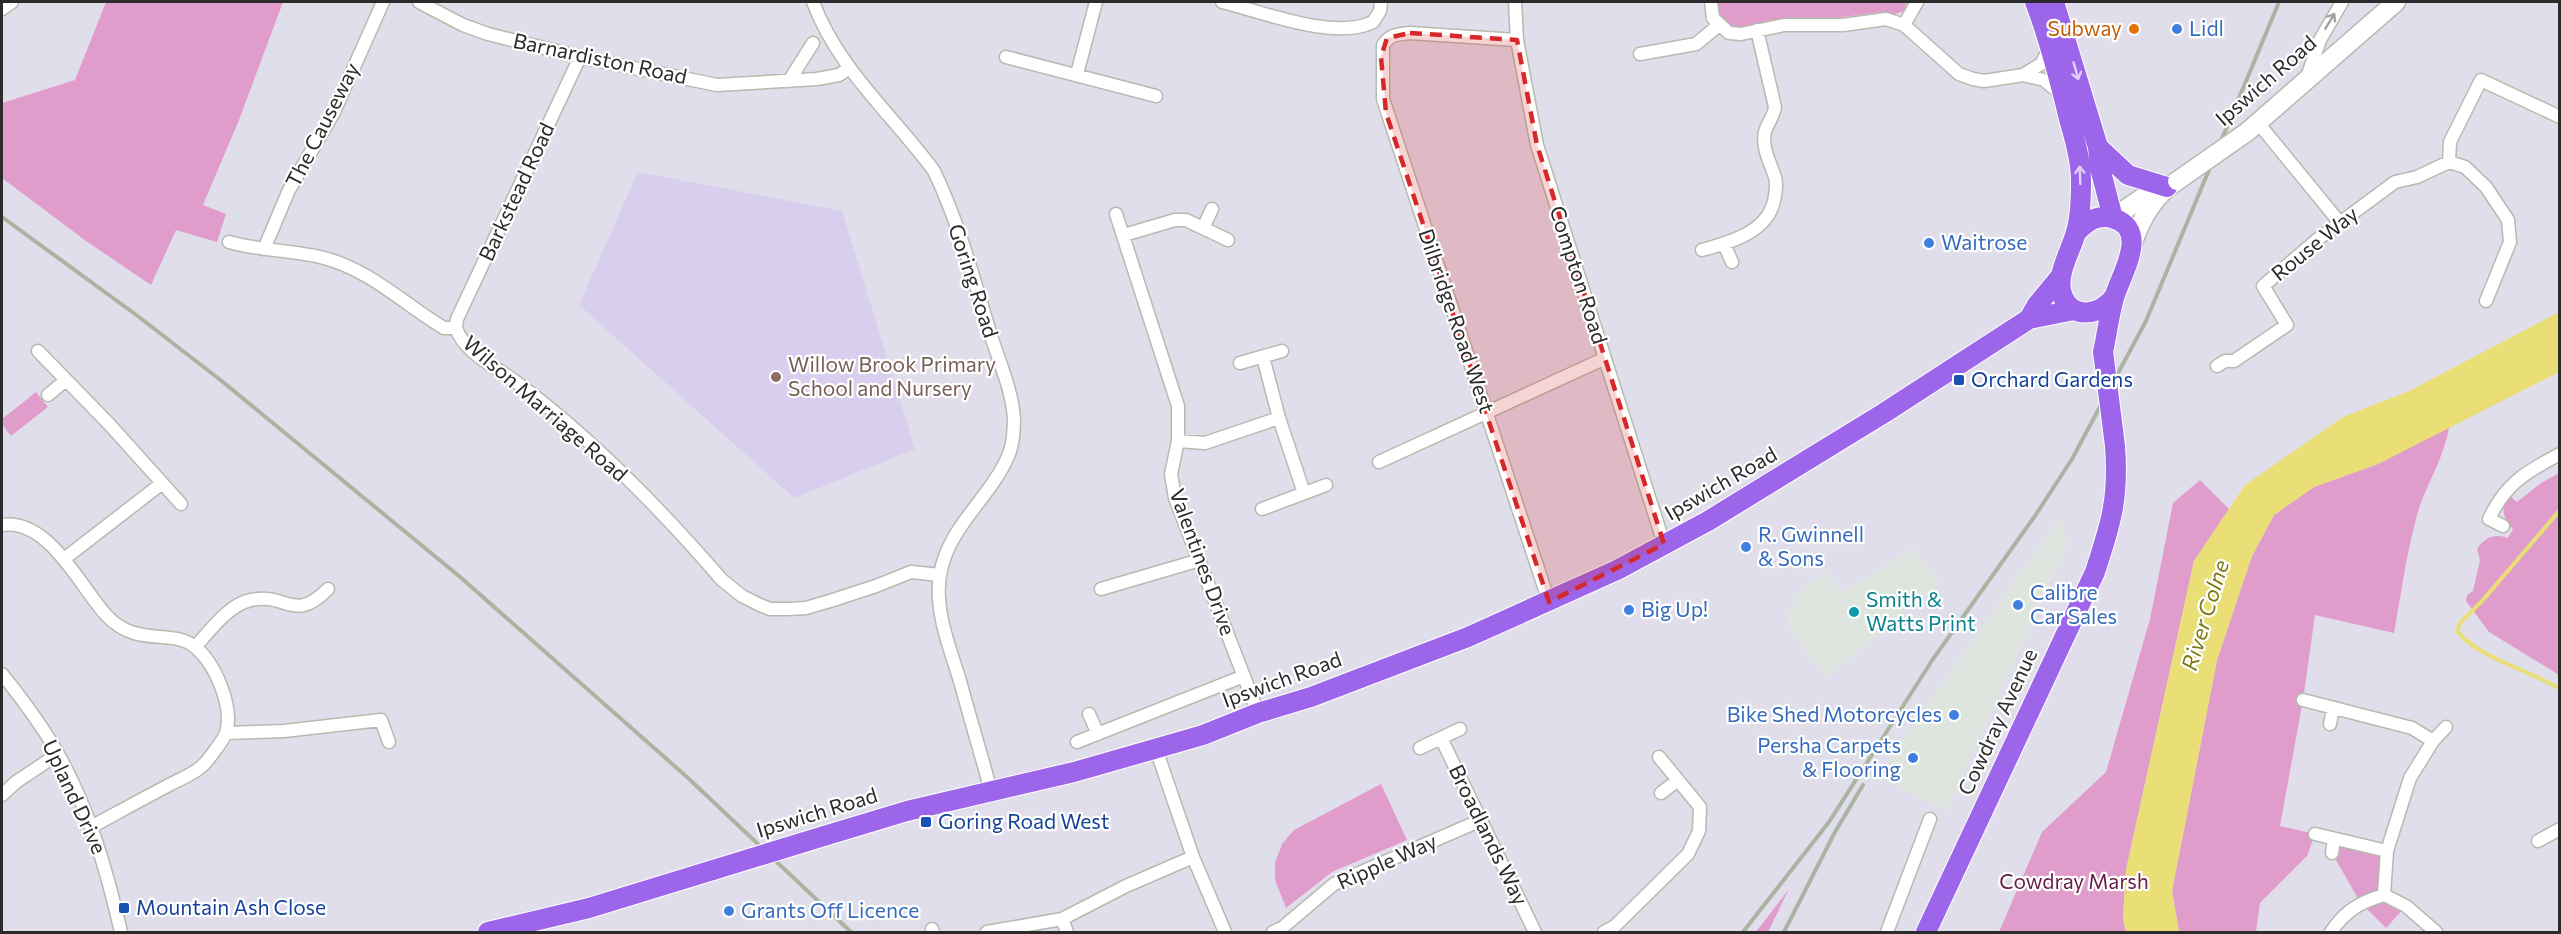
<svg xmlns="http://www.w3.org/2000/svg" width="2561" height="934" font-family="Commissioner,sans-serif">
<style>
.industrial{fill:#dee5de}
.education{fill:#d8ceed}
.green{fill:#e09dcb}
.water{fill:#e9df76}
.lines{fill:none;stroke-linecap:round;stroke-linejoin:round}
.stream{stroke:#e9df76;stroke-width:4}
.street-casing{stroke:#b5bbae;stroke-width:15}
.secondary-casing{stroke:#b5bbae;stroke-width:21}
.primary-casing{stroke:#fff;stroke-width:22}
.street{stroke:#fff;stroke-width:12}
.secondary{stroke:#fff;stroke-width:18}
.primary{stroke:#9c65ea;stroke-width:20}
.rail{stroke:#aab4a1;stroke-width:4}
.secondary-bridge-casing{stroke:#b5bbae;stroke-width:21;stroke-linecap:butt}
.primary-bridge-casing{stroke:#fff;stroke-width:22;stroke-linecap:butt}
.secondary-bridge{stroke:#fff;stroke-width:18}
.primary-bridge{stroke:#9c65ea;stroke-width:20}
.oneway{stroke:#a0a0a0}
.oneway2{stroke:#e1d1f9}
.marked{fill:#d62828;fill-opacity:0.2;stroke:#d62828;stroke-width:4.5;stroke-dasharray:12 8;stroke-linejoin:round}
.food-dot{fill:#e8710a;stroke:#fff;stroke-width:2}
.shop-dot{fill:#3f7fe0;stroke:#fff;stroke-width:2}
.education-dot{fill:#8d6e63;stroke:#fff;stroke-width:2}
.transit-dot{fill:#1a4fb4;stroke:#fff;stroke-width:2}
.culture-dot{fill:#0f9aa8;stroke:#fff;stroke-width:2}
.labels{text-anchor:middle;stroke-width:4.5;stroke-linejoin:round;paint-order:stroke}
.food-label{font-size:21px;fill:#c56008;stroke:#fff;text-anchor:end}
.shop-label{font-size:21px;fill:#366cbe;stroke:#fff;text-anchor:start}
.street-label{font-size:21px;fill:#2b2b2b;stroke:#fff}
.education-label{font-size:21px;fill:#785e54;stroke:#fff;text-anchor:start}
.transit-label{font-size:21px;fill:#164399;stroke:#fff;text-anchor:start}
.culture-label{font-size:21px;fill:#0d838f;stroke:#fff;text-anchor:start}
.park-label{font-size:21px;fill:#651e46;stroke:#fff}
.water-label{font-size:22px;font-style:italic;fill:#7b7a13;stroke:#fff}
</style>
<rect width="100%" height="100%" fill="#e1deec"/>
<path class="industrial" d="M2059 520 2068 542 1946 811 1880 777 1891 756Z
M1912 548 1940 583 1826 677 1789 626 1787 613 1800 603 1795 595 1826 571 1842 593Z"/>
<path class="education" d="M638 172 842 211 915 449 794 498 579 305Z"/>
<path class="green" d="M106 2H283L239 120 203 205 226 214 217 242 176 230 151 285 86 241 2 178V103L75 80Z
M1717 2H1907L1904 11 1893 15 1883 12 1827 19H1784L1734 28C1720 24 1718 14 1717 2Z
M36 392 48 407 11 436 2 424V419Z
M2449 427C2444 460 2424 487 2416 519 2406 556 2401 595 2394 633L2315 615 2303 700 2280 826 2315 834 2307 856 2260 903 2256 932H2179L2172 891 2217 660 2252 556 2274 515 2314 487 2378 464Z
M2559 473V675L2489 632 2466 601 2467 595 2473 591 2480 560 2477 549C2484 537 2496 533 2508 538L2513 529C2503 519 2500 508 2509 495L2517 502 2541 483Z
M2200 480 2229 509 2194 561 2126 870 2123 918 2126 932H1999L2042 832 2106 772 2150 619 2173 503Z
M1381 784 1407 840 1332 872 1286 908 1275 880V863L1282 844 1294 830Z
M2334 839 2387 851 2384 895 2406 906 2386 928 2360 902 2332 853Z
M1789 889 1768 932H1756Z"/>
<path class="water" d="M2559 312V372L2378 464 2314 487 2274 515 2252 556 2217 660 2172 891 2179 932H2126L2123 918 2126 870 2194 561 2245 485 2343 417 2409 391Z"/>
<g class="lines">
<path class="stream" d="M2560 510 2483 600 2460 623 2457 631C2475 656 2531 671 2560 689"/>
<defs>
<path id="street" d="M419 2 463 25 488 34 580 57 717 85 817 79 839 75 848 69
M813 2C838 69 892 114 934 171 959 223 975 283 992 339 1000 363 1012 391 1014 418 1014 428 1013 444 1009 454 991 498 948 526 940 575 934 610 950 648 960 681 970 718 981 754 991 791
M1222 2C1263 12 1334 41 1373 22L1380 11 1381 2
M1515 2 1517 40 1537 145 1664 544
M1711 2 1713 18 1729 33 1741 34 1784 25H1843L1886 19 1904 25 1959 74 1973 79 1984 81 2023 75
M2 9 12 2
M1904 25 1917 2
M1517 40 1410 33C1399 34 1390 34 1383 45V99L1549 602
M2050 47 2041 64 2023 75 2044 80 2061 94
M1640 54 1696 44 1719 25
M1006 57 1156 96
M1077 74 1096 2
M2307 77 2320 40 2342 2
M789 81 813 43
M2259 124 2340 223
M2449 162 2450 142 2481 80 2560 117
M1116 214 1178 406V441L1171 474 1175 498 1258 713
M1203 228 1212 209
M1124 235 1175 220H1186L1228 240
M229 242C260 251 293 250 324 258 370 270 404 304 444 328H456C464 352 492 365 512 379 590 436 659 507 722 580L742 596 760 605 770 609H788L806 608 830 601 876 586 911 572 940 575
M1724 244 1732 262
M264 249 289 190 334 112 383 2
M1702 250C1731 242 1770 232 1775 196 1776 189 1777 183 1775 177 1771 165 1761 146 1765 132 1767 123 1773 119 1775 107L1757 30
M456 328 457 319 580 57
M38 351 109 424 181 504
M1263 357 1279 418 1304 493
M1240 363 1282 351
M2217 366 2225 361H2234L2287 325 2263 286 2318 239 2395 182 2417 177 2449 162 2465 167 2486 187 2508 220 2510 242 2486 301
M48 395 66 380
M1178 441 1205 443 1279 418
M1379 462 1599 361
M1262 509 1326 485
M2 525C49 518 80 587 107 616 137 648 172 628 195 647 215 663 234 707 226 733 224 739 207 762 202 766 194 774 180 779 171 784 144 798 117 813 91 827
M2503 526 2489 519C2505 484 2527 471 2560 454
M64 559 161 484
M1101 589 1200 560
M195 647C210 631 229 604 251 600 287 592 293 624 328 589
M2 674C22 699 42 725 58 754 89 809 107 871 121 932
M2303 700 2412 728 2433 741 2410 778 2387 851 2384 895 2406 906 2436 932
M1089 714 1098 734
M2330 724 2333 708
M226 733 284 731 381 720 389 742
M1441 738 1535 932
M2433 741 2446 727
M1077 742 1244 676
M1420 748 1460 729
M1156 749 1193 857 1225 932
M1661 793 1678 780
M2 795 16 782 58 754
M2315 834 2387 851
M2538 841 2560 829
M2332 853 2334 839
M1062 919 1067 932
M932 929 933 932
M987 932 1062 919 1126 886 1193 857
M1273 932 1282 928 1334 884 1479 821
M1604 932 1615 926 1688 854 1699 831 1700 807 1659 757
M1887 932 1930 819
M2331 932C2345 911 2360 902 2384 895"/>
<path id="secondary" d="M2247 132 2396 2
M2113 218 2142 198 2161 191
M2133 242C2142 218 2154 195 2177 181"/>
<path id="primary" d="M2035 2C2049 39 2059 77 2068 115 2074 137 2081 159 2081 182 2081 196 2080 219 2076 232 2071 252 2054 276 2063 297 2073 321 2102 314 2114 297
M2054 2 2098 147 2100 168 2113 218
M2098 147 2128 175 2167 187
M2076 233C2086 222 2097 214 2112 218 2151 229 2121 274 2114 298 2109 316 2107 334 2103 352L2104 359
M2029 319 2037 305 2061 276
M824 836 907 811 1074 772 1203 735 1258 713 1311 697 1468 637 1617 570 1708 521 1884 413 2029 319 2074 310
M488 932 589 908 713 870
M1926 932 2095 572C2111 523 2119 499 2115 446"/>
</defs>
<use href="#street" class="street-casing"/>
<use href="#secondary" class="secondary-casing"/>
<use href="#primary" class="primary-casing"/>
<use href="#street" class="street"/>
<use href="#secondary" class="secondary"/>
<use href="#primary" class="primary"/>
<path class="rail" d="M2 217 139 317 223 382 459 576 687 777 851 932
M1743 932 1829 822 1933 659 2035 516 2072 459 2146 321 2279 2
M1784 932 1835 832 1863 785"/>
<defs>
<path id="secondary-bridge" d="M2177 181 2247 132"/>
<path id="primary-bridge" d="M2104 359 2115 446
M713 870 824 836"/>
</defs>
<use href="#secondary-bridge" class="secondary-bridge-casing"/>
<use href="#primary-bridge" class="primary-bridge-casing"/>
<use href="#secondary-bridge" class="secondary-bridge"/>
<use href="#primary-bridge" class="primary-bridge"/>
</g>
<defs><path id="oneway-shaft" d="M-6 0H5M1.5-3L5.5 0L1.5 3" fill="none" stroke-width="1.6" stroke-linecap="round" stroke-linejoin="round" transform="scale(1.5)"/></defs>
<use class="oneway" href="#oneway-shaft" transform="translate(2330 21) rotate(-59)"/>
<g class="oneway2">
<use href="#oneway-shaft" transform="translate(2076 71) rotate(74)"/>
<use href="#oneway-shaft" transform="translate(2080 175) rotate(-92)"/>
</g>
<path class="marked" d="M1410 33 1517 40 1537 145 1664 544 1549 602 1386 113 1381 57 1387 38Z"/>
<circle class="food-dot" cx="2134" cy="29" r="6"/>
<g class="shop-dot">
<circle cx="2177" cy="29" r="6"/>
<circle cx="1929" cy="243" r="6"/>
<circle cx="1746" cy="547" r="6"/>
<circle cx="2018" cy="605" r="6"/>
<circle cx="1629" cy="610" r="6"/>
<circle cx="1954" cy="715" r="6"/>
<circle cx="1913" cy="758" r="6"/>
<circle cx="729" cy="911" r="6"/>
</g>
<circle class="education-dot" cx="776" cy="377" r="6"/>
<g class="transit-dot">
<rect x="1953" y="374" width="12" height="12" rx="3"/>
<rect x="920" y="816" width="12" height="12" rx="3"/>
<rect x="118" y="902" width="12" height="12" rx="3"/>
</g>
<circle class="culture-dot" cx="1854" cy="612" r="6"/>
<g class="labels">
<g class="food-label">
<text x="2122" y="36">Subway</text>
</g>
<g class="shop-label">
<text x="2189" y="36">Lidl</text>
<text x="1941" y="250">Waitrose</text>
<text x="1758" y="542">R. Gwinnell<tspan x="1758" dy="24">&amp; Sons</tspan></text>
<text x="2030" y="600">Calibre<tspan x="2030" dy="24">Car Sales</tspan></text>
<text x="1641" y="617">Big Up!</text>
<text x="1942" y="722" text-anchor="end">Bike Shed Motorcycles</text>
<text x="1901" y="753" text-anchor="end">Persha Carpets<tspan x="1901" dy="24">&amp; Flooring</tspan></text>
<text x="741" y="918">Grants Off Licence</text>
</g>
<g class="street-label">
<text transform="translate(600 59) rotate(12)" y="7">Barnardiston Road</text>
<text transform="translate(2266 81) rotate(-41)" y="7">Ipswich Road</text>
<text transform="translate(323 125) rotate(-63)" y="7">The Causeway</text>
<text transform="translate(517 192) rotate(-65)" y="7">Barkstead Road</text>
<text transform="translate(2315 244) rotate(-39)" y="7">Rouse Way</text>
<text transform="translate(1578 275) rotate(72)" y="7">Compton Road</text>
<text transform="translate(973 281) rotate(72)" y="7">Goring Road</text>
<text transform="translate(1456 321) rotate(71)" y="7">Dilbridge Road West</text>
<text transform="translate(545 409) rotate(41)" y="7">Wilson Marriage Road</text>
<text transform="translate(1721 484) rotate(-30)" y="7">Ipswich Road</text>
<text transform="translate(1202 562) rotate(70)" y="7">Valentines Drive</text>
<text transform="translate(1282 680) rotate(-20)" y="7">Ipswich Road</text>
<text transform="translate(1998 722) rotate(-65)" y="7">Cowdray Avenue</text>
<text transform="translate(74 797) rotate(65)" y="7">Upland Drive</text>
<text transform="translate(817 813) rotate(-17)" y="7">Ipswich Road</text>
<text transform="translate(1488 835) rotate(64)" y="7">Broadlands Way</text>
<text transform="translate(1387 862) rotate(-24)" y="7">Ripple Way</text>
</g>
<g class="education-label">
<text x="788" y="372">Willow Brook Primary<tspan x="788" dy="24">School and Nursery</tspan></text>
</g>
<g class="transit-label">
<text x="1971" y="387">Orchard Gardens</text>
<text x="938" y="829">Goring Road West</text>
<text x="136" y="915">Mountain Ash Close</text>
</g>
<g class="culture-label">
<text x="1866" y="607">Smith &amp;<tspan x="1866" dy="24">Watts Print</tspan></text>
</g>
<g class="park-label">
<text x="2074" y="889">Cowdray Marsh</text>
</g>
<g class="water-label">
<text transform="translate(2205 615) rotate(-73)" y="8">River Colne</text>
</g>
</g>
<rect width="2561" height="934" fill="none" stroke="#2b2b2b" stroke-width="6"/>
</svg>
